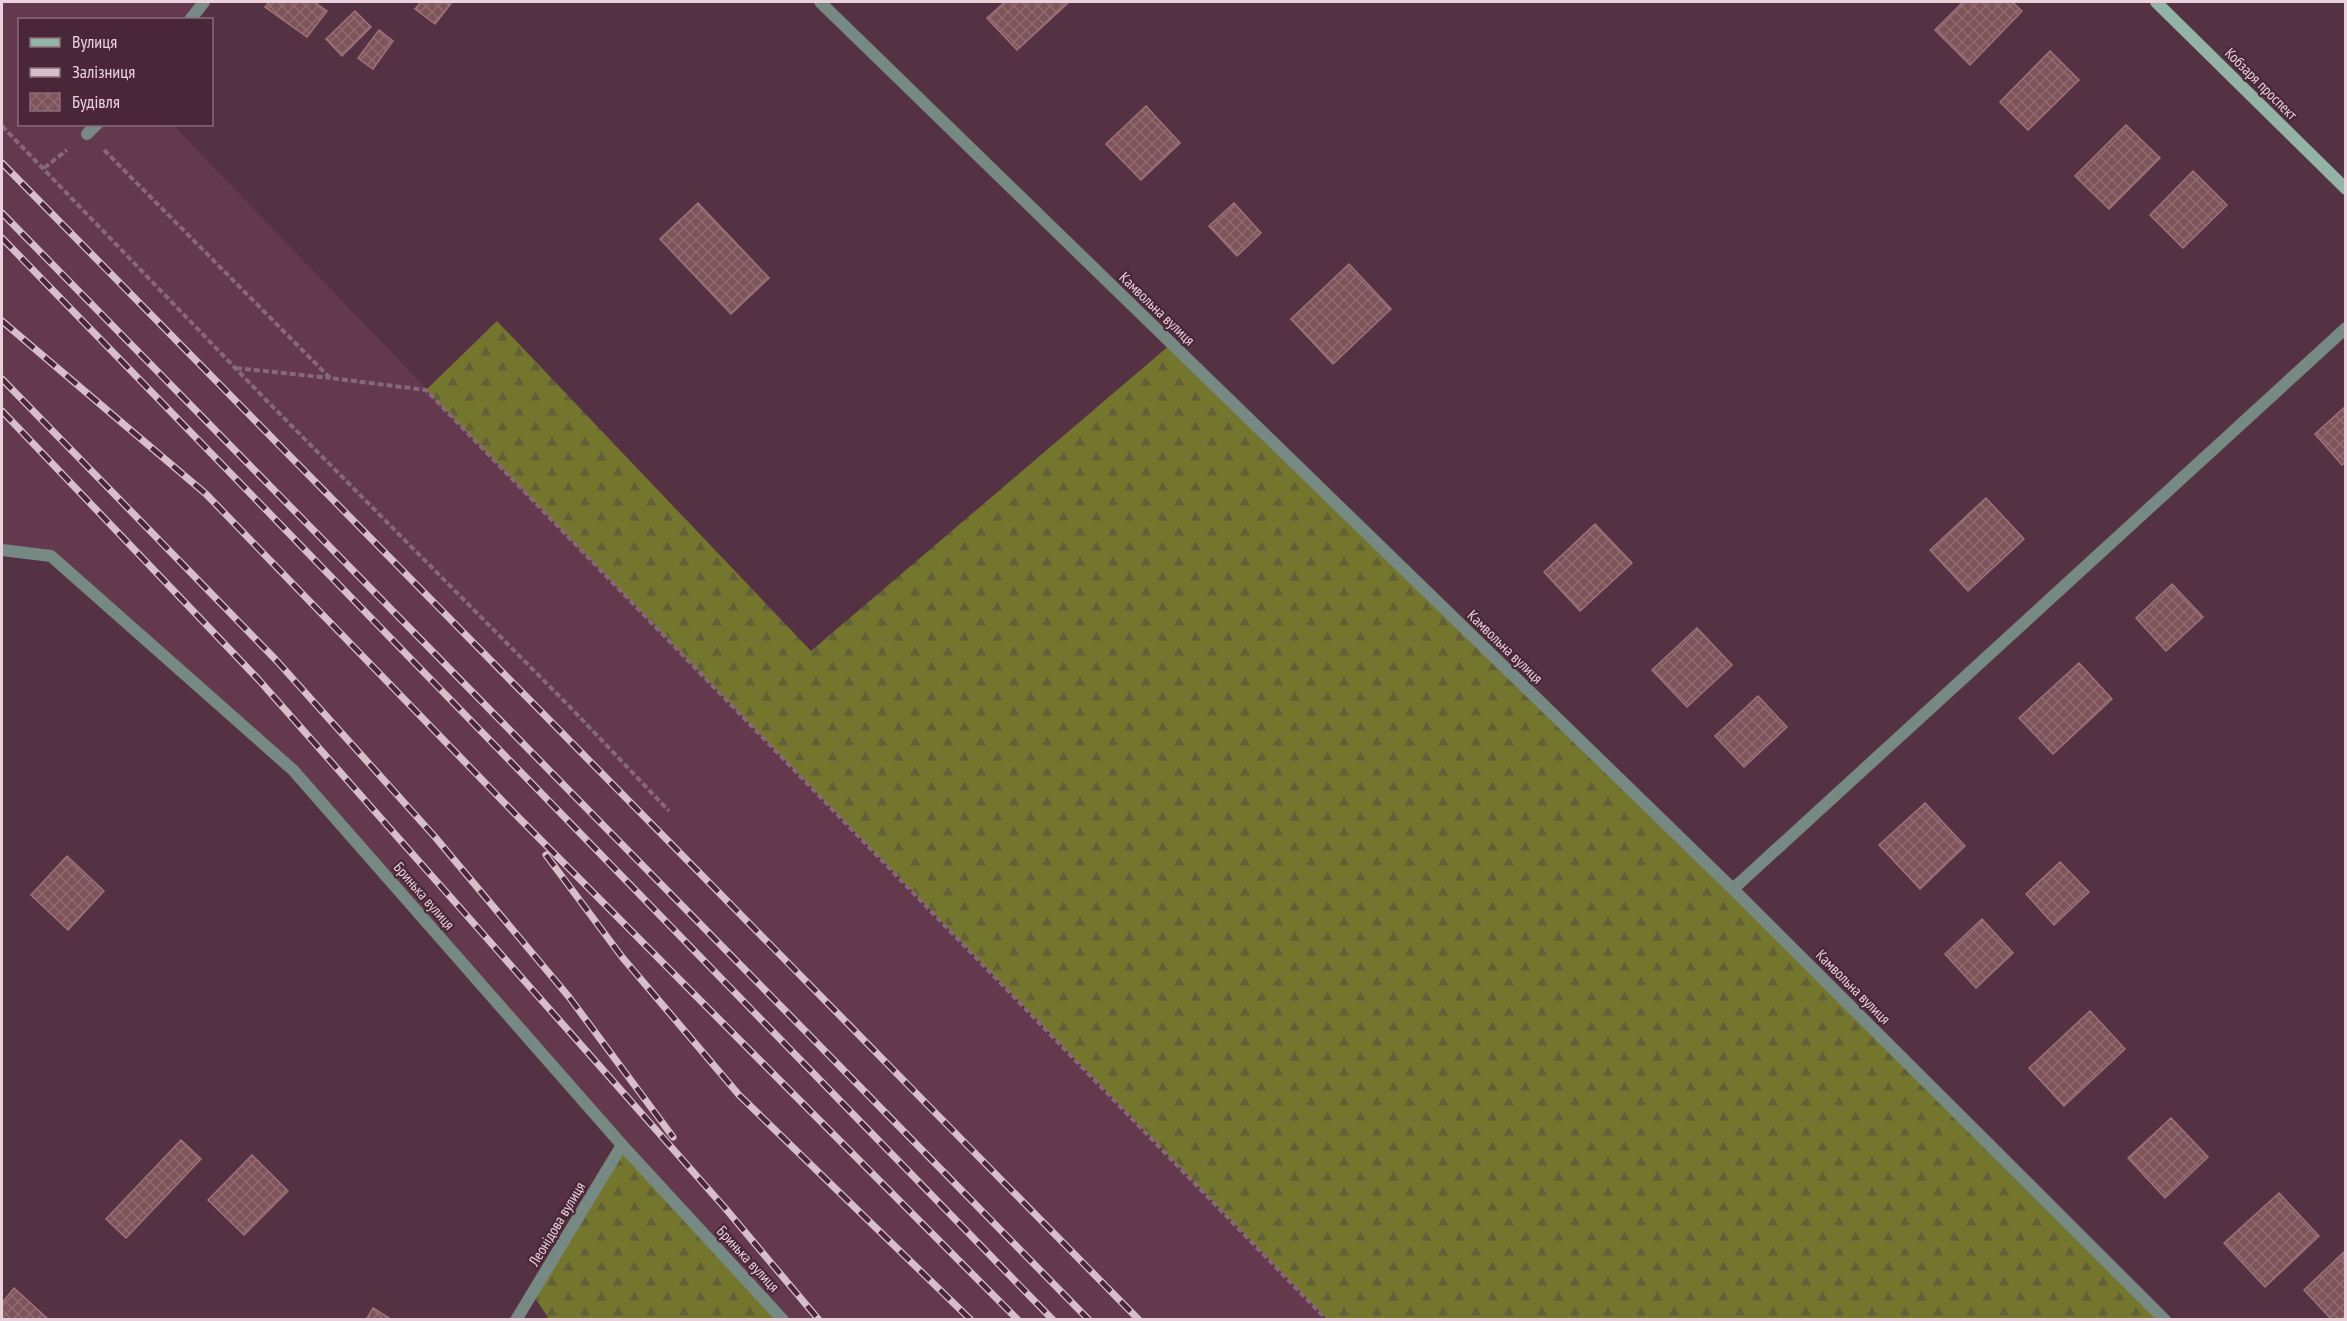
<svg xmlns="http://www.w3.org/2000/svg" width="2347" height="1321" font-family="'PT Sans Narrow',sans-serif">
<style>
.built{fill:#64394e}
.forest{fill:url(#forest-firs)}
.building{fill:url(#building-cross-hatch);stroke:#a07379;stroke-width:1.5}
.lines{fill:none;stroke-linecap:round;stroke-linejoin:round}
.path{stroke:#876877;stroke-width:4;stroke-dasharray:6 3;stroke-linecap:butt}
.service{stroke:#768982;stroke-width:12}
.minor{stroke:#768982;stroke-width:12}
.secondary{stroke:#94b3a7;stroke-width:12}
.rail-casing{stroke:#d7bfca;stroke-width:7}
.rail{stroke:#4a2738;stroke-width:4.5;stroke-dasharray:14;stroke-linecap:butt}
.labels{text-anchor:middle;stroke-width:4.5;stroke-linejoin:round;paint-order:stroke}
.street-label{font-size:15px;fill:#e9d2dc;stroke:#4a2738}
</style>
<defs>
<pattern id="forest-firs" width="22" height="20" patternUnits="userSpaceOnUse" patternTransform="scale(1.5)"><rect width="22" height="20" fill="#75762e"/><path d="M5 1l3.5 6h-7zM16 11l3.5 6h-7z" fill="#626036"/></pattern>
<pattern id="building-cross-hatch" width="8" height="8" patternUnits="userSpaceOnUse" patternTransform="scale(1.5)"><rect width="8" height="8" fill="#7e545a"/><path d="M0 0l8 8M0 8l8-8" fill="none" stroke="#906c71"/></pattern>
</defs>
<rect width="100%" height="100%" fill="#553243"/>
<path class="built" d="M2 2H204L190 19 20 20V124L173 125 926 908 1327 1319H783L293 770 51 556 2 550Z"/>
<path class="forest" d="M497 321 811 651 1171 344 2165 1319H1327L426 390Z
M622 1145 783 1319H549L532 1293Z"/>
<path class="building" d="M269 2H314L327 11 307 37 265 7Z
M421 2H452L435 24 415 9Z
M1005 2H1069L1017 50 987 18Z
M1963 2H2012L2022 11 1970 65 1935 30Z
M355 11 371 27 342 56 326 39Z
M379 30 393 41 373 69 358 58Z
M2050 51 2079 80 2028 130 2000 102Z
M1146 106 1180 143 1141 180 1106 144Z
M2126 125 2160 158 2109 209 2075 176Z
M2193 171 2227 205 2183 248 2150 215Z
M698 203 769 278 731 314 660 239Z
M1234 203 1261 233 1237 256 1209 226Z
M1349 264 1391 309 1333 364 1291 319Z
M2346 406V461L2342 465 2315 434Z
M1986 498 2024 539 1968 591 1930 550Z
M1595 524 1632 563 1580 611 1544 572Z
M2172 584 2203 617 2166 651 2136 618Z
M1697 628 1732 665 1687 707 1652 670Z
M2079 663 2112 699 2053 754 2019 718Z
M1758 696 1787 727 1744 767 1715 736Z
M1925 803 1965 846 1920 889 1879 845Z
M67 856 104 891 68 930 31 895Z
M2060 862 2089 892 2054 925 2026 894Z
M1982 919 2013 953 1976 988 1945 954Z
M2090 1011 2125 1049 2064 1106 2029 1068Z
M2171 1118 2208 1157 2165 1198 2128 1158Z
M181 1140 201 1159 126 1238 106 1219Z
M252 1155 288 1191 244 1235 208 1200Z
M2279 1193 2319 1236 2265 1287 2224 1243Z
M2344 1252 2346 1320H2332L2304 1290Z
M14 1288 49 1320H2V1303Z
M373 1308 392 1320H366Z"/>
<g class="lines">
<path class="path" d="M2 126 268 402 571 708 669 811
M104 150 330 378 426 390 1327 1320
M44 168 67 150
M236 368 330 378"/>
<path class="service" d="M190 20 204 2
M87 134 97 124"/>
<path class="minor" d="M820 2 1733 889 2165 1320
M2 550 51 556 293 770 622 1145 783 1320
M1733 889 2346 328
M516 1320 622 1145"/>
<path class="secondary" d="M2156 2 2346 189"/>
<defs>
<path id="rail" d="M2 163 1139 1320
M2 213 1089 1320
M2 238 1053 1320
M2 321 206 494 519 818 1018 1320
M2 379 276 660 435 837 569 997 673 1137
M2 411 258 679 725 1208 819 1320
M546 855 622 957 739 1095 971 1320"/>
</defs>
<use href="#rail" class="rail-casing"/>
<use href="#rail" class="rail"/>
</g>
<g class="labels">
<g class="street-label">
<text transform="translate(2261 84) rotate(45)" y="5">Кобзаря проспект</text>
<text transform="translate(1157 309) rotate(44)" y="5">Камвольна вулиця</text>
<text transform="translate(1505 647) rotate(44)" y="5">Камвольна вулиця</text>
<text transform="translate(424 896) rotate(49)" y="5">Бринька вулиця</text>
<text transform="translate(1853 987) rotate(45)" y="5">Камвольна вулиця</text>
<text transform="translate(557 1224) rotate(-59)" y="5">Леонідова вулиця</text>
<text transform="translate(748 1259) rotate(47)" y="5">Бринька вулиця</text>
</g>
</g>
<rect width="2347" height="1321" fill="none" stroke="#e9d2dc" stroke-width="6"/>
<rect x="18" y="18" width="195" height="108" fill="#4a2738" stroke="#8a6b7a" stroke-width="1.5"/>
<rect x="30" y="38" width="30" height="9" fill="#94b3a7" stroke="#8a6b7a" stroke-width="1.5"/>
<text x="72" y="48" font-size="18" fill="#e9d2dc">Вулиця</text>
<rect x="30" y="68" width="30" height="9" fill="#d7bfca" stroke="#8a6b7a" stroke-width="1.5"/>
<text x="72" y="78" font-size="18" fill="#e9d2dc">Залізниця</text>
<rect x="30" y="93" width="30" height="18" fill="url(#building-cross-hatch)" stroke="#8a6b7a" stroke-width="1.5"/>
<text x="72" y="108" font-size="18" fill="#e9d2dc">Будівля</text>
</svg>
